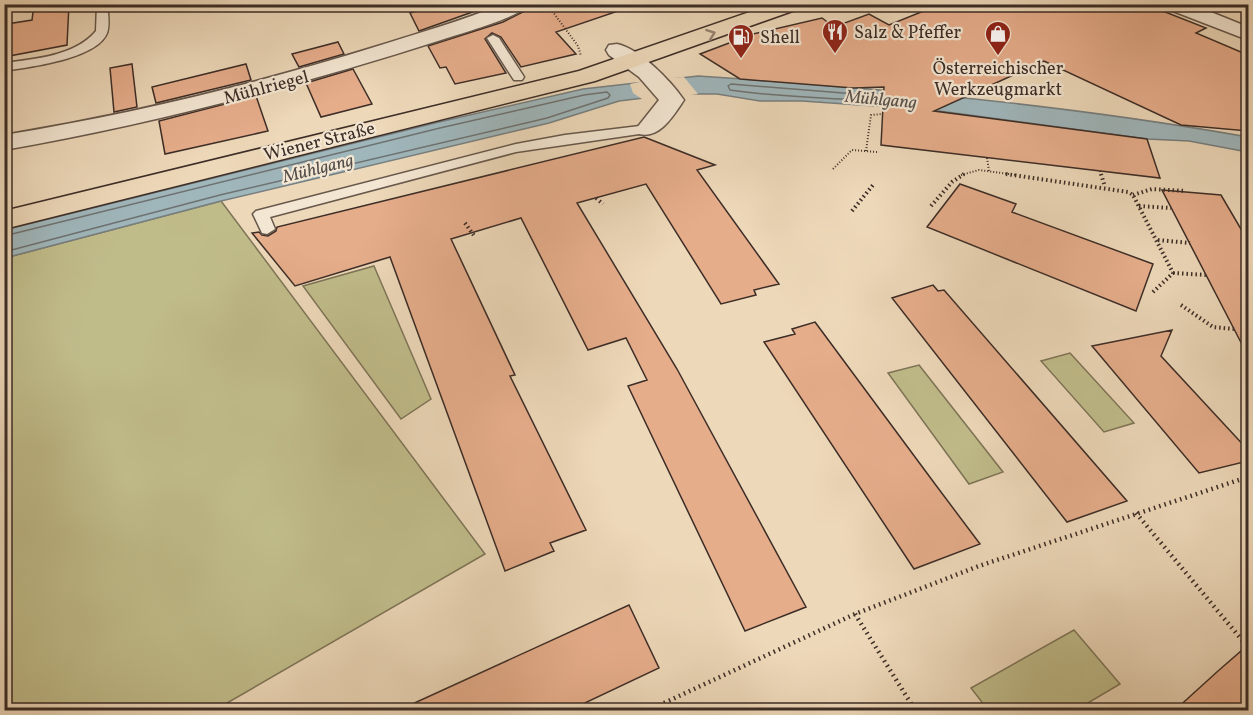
<svg xmlns="http://www.w3.org/2000/svg" width="1253" height="715" font-family="Vollkorn,serif">
<style>
.green{fill:#c0bc8a;stroke:#7e7458;stroke-width:1.5}
.water{fill:#9fb6bb;stroke:#777f80;stroke-width:1.5}
.pier{fill:#edd8b9}
.lines{fill:none;stroke-linecap:round;stroke-linejoin:round}
.shore{stroke:#6e7271;stroke-width:1.5}
.building{fill:#e6ad8b;stroke:#3c2d27;stroke-width:1.5}
.lane-casing{stroke:#68584c;stroke-width:3}
.street-casing{stroke:#68584c;stroke-width:3}
.primary-casing{stroke:#3c2d27;stroke-width:3}
.path-far2{stroke:#3c2d27;stroke-width:2;stroke-dasharray:1 2;stroke-linecap:butt}
.path-far1{stroke:#3c2d27;stroke-width:4;stroke-dasharray:1.5 3;stroke-linecap:butt}
.path{stroke:#3c2d27;stroke-width:4.5;stroke-dasharray:1.5 4;stroke-linecap:butt}
.lane{fill:#f3e6d2;fill-rule:evenodd}
.street{fill:#f3e6d2;fill-rule:evenodd}
.primary{fill:#edd8b9;fill-rule:evenodd}
.oneway{stroke:#948270}
.labels{text-anchor:middle;stroke-width:4.5;stroke-linejoin:round;paint-order:stroke}
.far-poi-label{font-size:18px;fill:#3c2d27;stroke:#f3e6d2;text-anchor:start}
.far-street-label{font-size:18px;fill:#3c2d27;stroke:#f3e6d2}
.far-water-label{font-size:18px;font-style:italic;fill:#554f4c;stroke:#f3e6d2}
</style>
<rect width="100%" height="100%" fill="#edd8b9"/>
<filter id="stains"><feTurbulence type="fractalNoise" baseFrequency=".00333" numOctaves="4"/><feColorMatrix values="0 0 0 0 .2 0 0 0 0 .09 0 0 0 0 .02 0 0 0 .5 -.17"/></filter>
<radialGradient id="worn" r=".72"><stop offset=".6" stop-color="#630" stop-opacity="0"/><stop offset="1" stop-color="#630" stop-opacity=".3"/></radialGradient>
<path class="green" d="M221 201 485 554 215 710H5V258Z
M374 266 431 399 401 419 303 286Z
M1070 353 1134 423 1104 432 1041 361Z
M919 365 1003 472 969 484 888 373Z
M1074 630 1120 684 1076 710H988L971 688Z"/>
<path class="water" d="M698 76C882 88 1067 105 1248 137V152L1189 141 1147 139 932 110 802 101H760L717 94H677L619 101 549 123 221 201 5 258 4 230 439 122 583 89Z"/>
<path class="pier" d="M684 77 698 94 645 101 633 93 630 84 653 79Z"/>
<g class="lines">
<path class="shore" d="M731 84 868 95 871 98 868 101C822 97 775 97 730 90L728 86Z
M4 236 440 128 584 95 607 92 610 95 608 98 547 118 220 195 4 252"/>
</g>
<path class="building" d="M34 4H69L67 45 4 57 7 24 32 20Z
M437 4H495L419 31 410 13Z
M532 4H624V9L556 32 576 54 521 67 501 37 492 33 485 39 506 73 455 84 446 67 440 68 428 46 503 22 525 11Z
M941 4H1145L1206 28 1196 33 1248 55V131L1181 125 1044 61 934 111 1147 139 1160 178 881 145 884 87 853 88 740 79 700 54 753 34 822 18 834 27 869 14 889 25Z
M338 42 344 54 299 67 292 54Z
M132 64 137 107 114 112 110 68Z
M246 64 251 80 156 103 152 87Z
M353 69 372 104 321 117 306 83Z
M256 96 268 131 165 154 159 121Z
M644 137 715 165 697 170 779 284 754 290 756 295 721 304 646 184 577 203 677 369 806 607 745 631 628 386 647 380 626 338 588 350 521 218 451 239 515 375 510 376 586 530 550 543 554 551 505 571 390 257 295 286 252 233 259 232 262 235 268 236 276 231 277 227Z
M960 184 1016 204 1012 212 1153 264 1136 311 927 227Z
M1162 190 1221 195 1248 241V356Z
M933 285 938 291 944 290 1127 501 1067 522 892 298Z
M815 322 935 484 980 544 914 569 764 342 795 334 792 329Z
M1172 330 1161 356 1248 450V461L1199 473 1092 346Z
M629 605 659 668 568 711H397Z
M1248 645V711H1174L1218 671Z"/>
<g class="lines">
<defs>
<path id="lane" d="M97 4H107C108 12 110 25 107 33 97 59 29 67 4 71V63C35 59 75 56 96 31Z
M493 35 499 38 524 77 522 80H514L512 77 487 38Z
M648 125 655 129 653 132 516 152 270 217 275 229 267 234 262 233 253 214 256 211 516 144 565 135Z"/>
<path id="street" d="M502 4H530C521 17 458 34 441 40 297 86 154 124 4 150V135C132 114 257 84 381 45 421 32 463 21 502 4Z
M1162 4H1191L1248 27V40L1165 8Z
M617 44C640 49 670 80 684 100 673 116 660 139 639 134L636 129 659 100 639 77 609 55 606 50 609 45Z"/>
<path id="primary" d="M773 4H804L801 8 595 81 4 229V211L579 71Z"/>
</defs>
<use href="#lane" class="lane-casing"/>
<use href="#street" class="street-casing"/>
<use href="#primary" class="primary-casing"/>
<path class="path-far2" d="M547 4 578 46 581 56
M866 151 871 115 882 114
M987 158 989 171
M833 169 852 150 877 152
M1100 171 1101 175
M961 175 979 170 1016 175"/>
<path class="path-far1" d="M1006 174 1128 192 1133 195 1173 273 1152 293
M1101 174 1105 187
M1133 195 1152 189 1186 191
M596 198 603 204
M931 206 952 182 964 174
M1139 206 1171 208
M852 211 873 185
M465 223 475 237
M1158 240 1190 243
M1173 273 1207 275
M1181 305 1213 327 1234 329"/>
<path class="path" d="M1136 513 1247 646
M855 614 915 710
M649 710 855 614 979 566 1248 477"/>
<use href="#lane" class="lane"/>
<use href="#street" class="street"/>
<use href="#primary" class="primary"/>
</g>
<defs><path id="oneway-chevron" d="M-2-3.5L2.5 0L-2 3.5" fill="none" stroke-width="1.6" stroke-linecap="round" stroke-linejoin="round" transform="scale(1.5)"/></defs>
<use class="oneway" href="#oneway-chevron" transform="translate(711 34) rotate(-20)"/>
<defs>
<symbol id="restaurant-pin" viewBox="-11 -11 22 30"><path d="M0 17L-7.5 6A9.5 9.5 0 1 1 7.5 6Z" fill="#8f2418" stroke="#f3e6d2"/><path d="M-5-6h1v4h1v-4h1v4h1v-4h1v5L-1.5 .5V6h-2V.5L-5-1ZM5-6V6H3V1.5H1.5Q1.5-4 5-6Z" fill="#fff"/></symbol>
<symbol id="shop-pin" viewBox="-11 -11 22 30"><path d="M0 17L-7.5 6A9.5 9.5 0 1 1 7.5 6Z" fill="#8f2418" stroke="#f3e6d2"/><path d="M-5-2.5h2.3a2.7 3.5 0 0 1 5.4 0H5L5.5 6h-11ZM-1.5-2.5h3a1.5 2.3 0 0 0-3 0Z" fill="#fff"/></symbol>
<symbol id="fuel-pin" viewBox="-11 -11 22 30"><path d="M0 17L-7.5 6A9.5 9.5 0 1 1 7.5 6Z" fill="#8f2418" stroke="#f3e6d2"/><path d="M-5.5-6h7V0h2V4h1.3V-2.5L3-4.5l.8-.8L6-3V5H2.5V1h-1V6h-7ZM-4.2-4.7v3.2H.2V-4.7Z" fill="#fff"/></symbol>
</defs>
<g fill-rule="evenodd">
<use href="#restaurant-pin" x="820" y="17" width="30" height="40"/>
<use href="#shop-pin" x="983" y="19" width="30" height="40"/>
<use href="#fuel-pin" x="726" y="22" width="30" height="40"/>
</g>
<g class="labels">
<g class="far-poi-label">
<text x="854" y="38">Salz &amp; Pfeffer</text>
<text x="760" y="43">Shell</text>
<text x="998" y="74" text-anchor="middle">Österreichischer<tspan x="998" dy="21">Werkzeugmarkt</tspan></text>
</g>
<g class="far-street-label">
<text transform="translate(266 87) rotate(-15)" y="6">Mühlriegel</text>
<text transform="translate(319 141) rotate(-14)" y="6">Wiener Straße</text>
</g>
<g class="far-water-label">
<text transform="translate(881 99) rotate(5)" y="6">Mühlgang</text>
<text transform="translate(318 168) rotate(-14)" y="6">Mühlgang</text>
</g>
</g>
<rect width="1253" height="715" fill="none" stroke="#edd8b9" stroke-width="24"/>
<rect x="6" y="6" width="1241" height="703" fill="none" stroke="#3c2d27" stroke-width="3"/>
<rect x="12" y="12" width="1229" height="691" fill="none" stroke="#3c2d27" stroke-width="1.5"/>
<rect width="100%" height="100%" filter="url(#stains)"/>
<rect width="100%" height="100%" fill="url(#worn)"/>
</svg>
